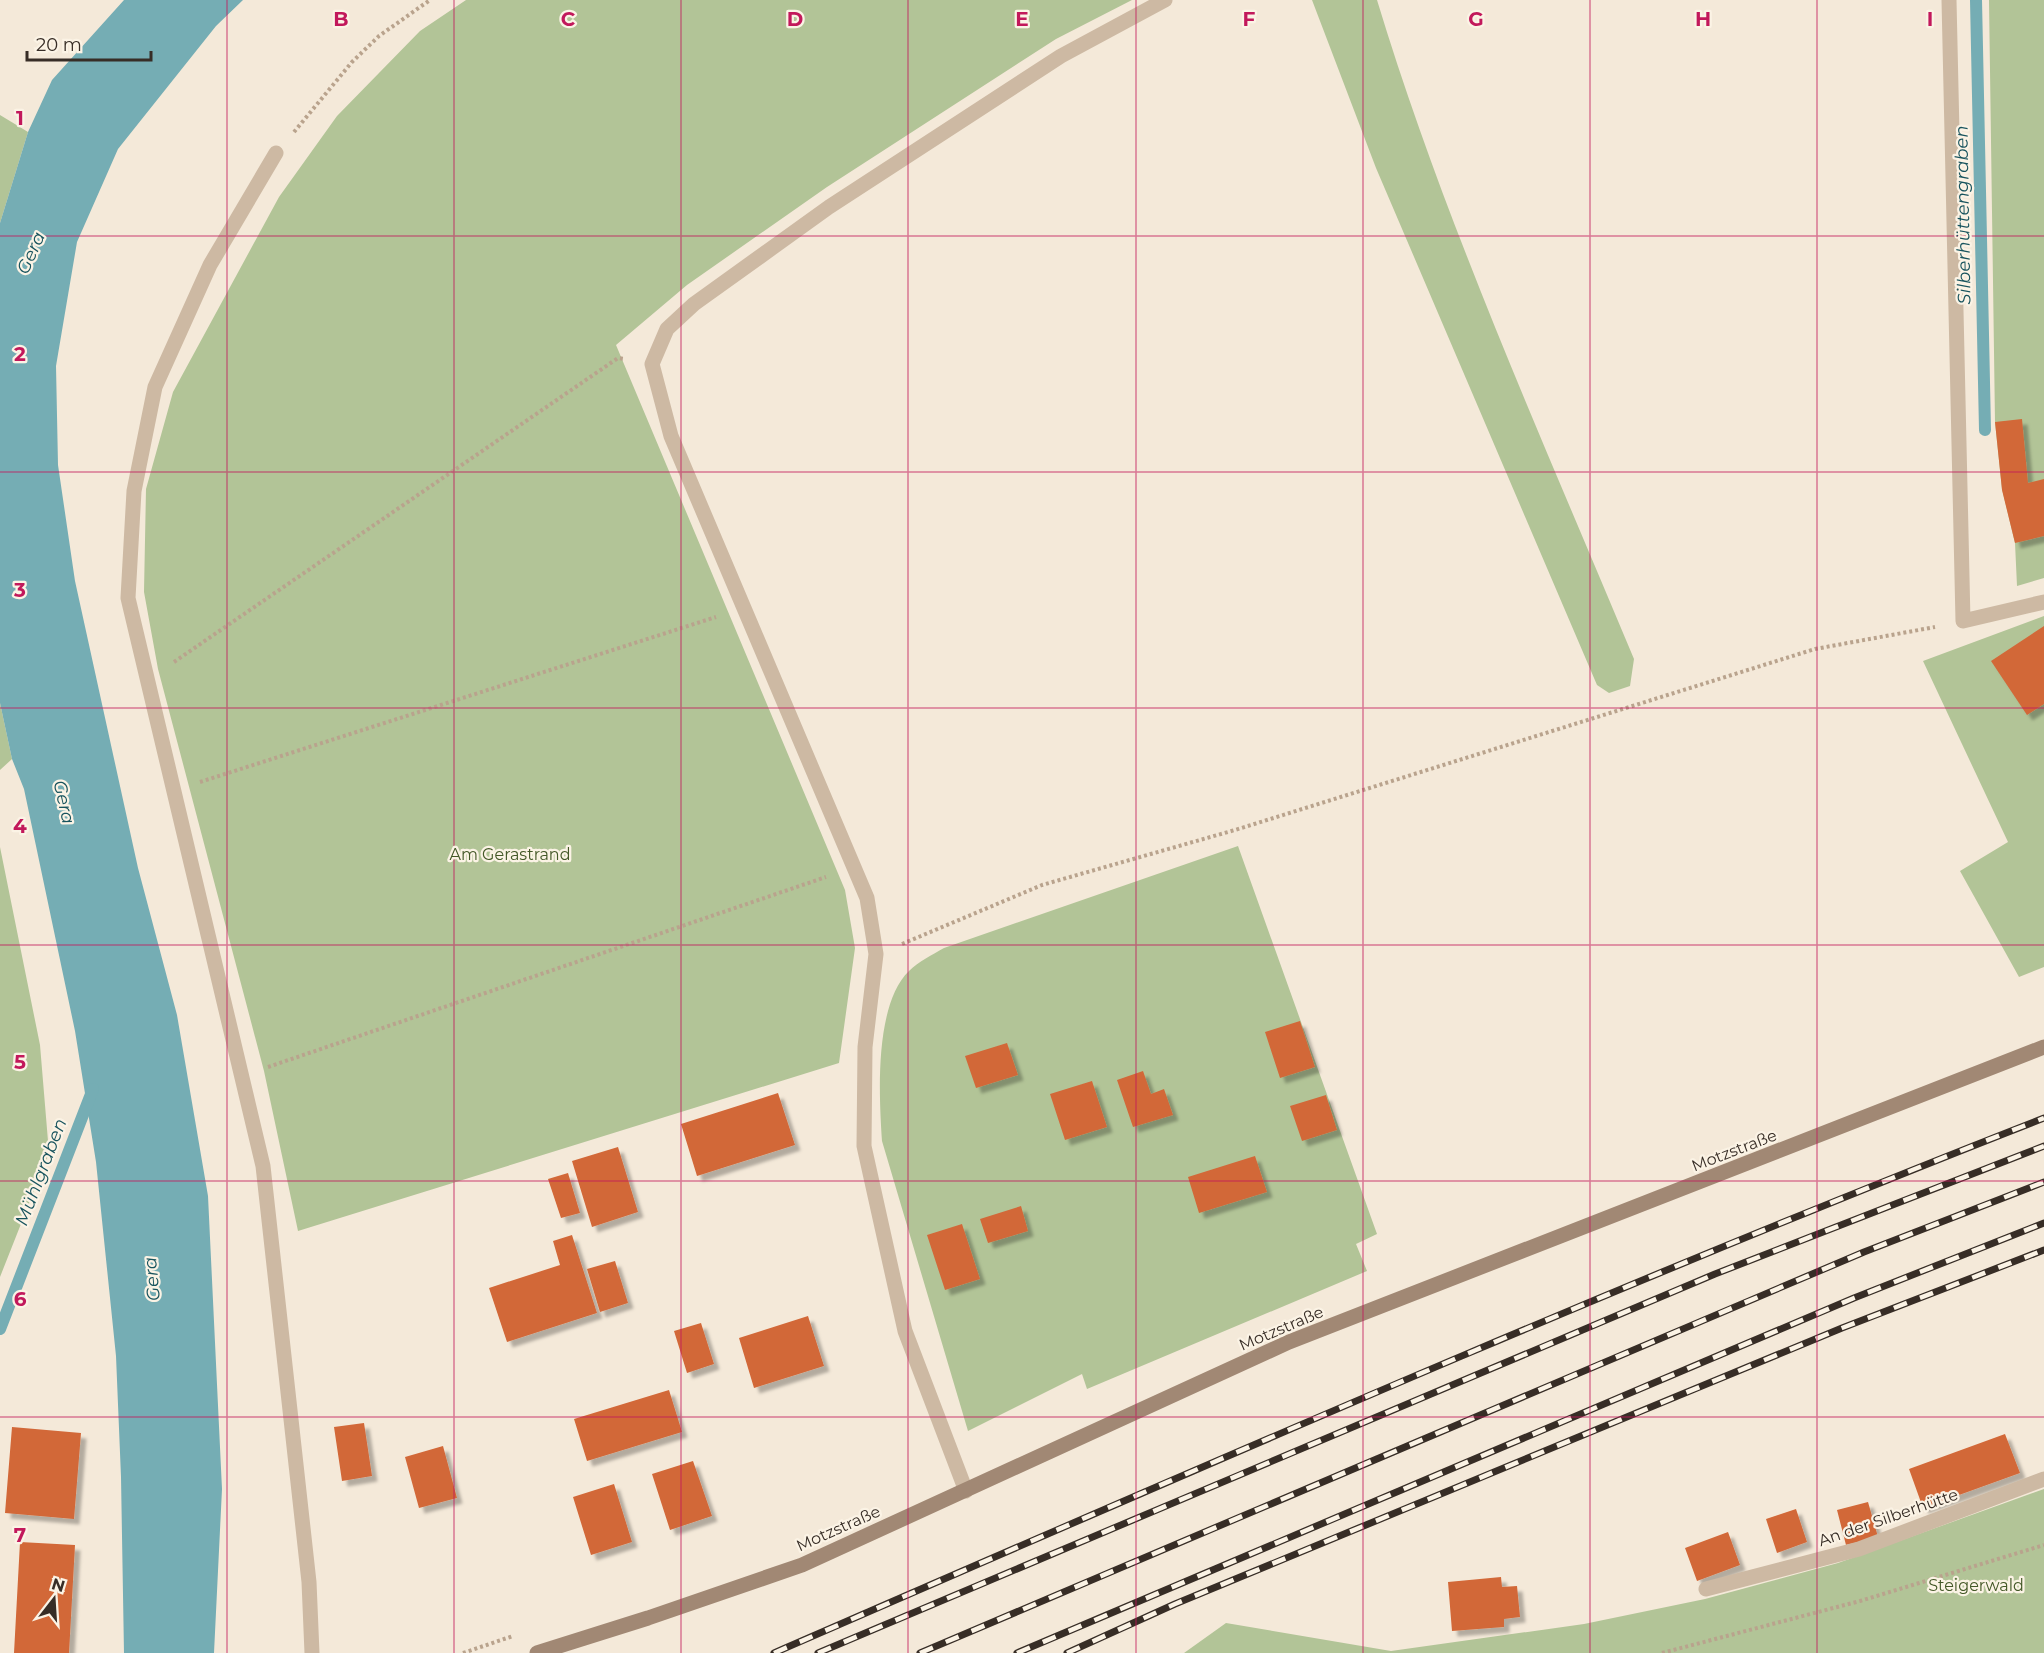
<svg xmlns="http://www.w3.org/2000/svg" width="2044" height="1653" font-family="Montserrat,sans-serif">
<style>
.green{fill:#b2c497}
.water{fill:#75adb4}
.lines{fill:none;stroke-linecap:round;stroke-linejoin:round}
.stream{stroke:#75adb4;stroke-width:12}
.building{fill:#d26838;filter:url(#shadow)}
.path{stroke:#b9a38d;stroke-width:4;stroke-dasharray:3 3;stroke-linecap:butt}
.lane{stroke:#cdb9a3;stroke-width:15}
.secondary{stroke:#a18874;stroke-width:15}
.rail-casing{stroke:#372d26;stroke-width:7}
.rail{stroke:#fbf3e5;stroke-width:4.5;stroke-dasharray:14;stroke-linecap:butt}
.grid{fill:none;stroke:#c2185b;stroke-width:1.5;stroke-opacity:0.55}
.labels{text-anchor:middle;stroke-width:4.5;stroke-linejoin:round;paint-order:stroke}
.park-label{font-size:16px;fill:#435827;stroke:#fbf3e5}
.street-label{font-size:16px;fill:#372d26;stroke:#fbf3e5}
.water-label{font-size:18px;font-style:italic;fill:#17535d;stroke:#fbf3e5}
.grid-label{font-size:20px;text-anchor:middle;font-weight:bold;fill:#c2185b;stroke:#fbf3e5;stroke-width:4.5;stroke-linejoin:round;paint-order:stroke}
</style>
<defs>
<filter id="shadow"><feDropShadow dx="5.5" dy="5.5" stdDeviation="1.5" flood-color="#0004"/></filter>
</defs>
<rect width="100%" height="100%" fill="#f4e9d9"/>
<path class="green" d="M466 0H1132L1056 39 827 187 687 285 616 345 845 890 855 948 839 1063 298 1231 264 1071 158 669 144 592 146 489 173 392 279 197 337 116 420 31Z
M1312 0H1377C1445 224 1544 443 1634 659L1630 686 1609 693 1597 685 1376 168Z
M1989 0H2044V578L2017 586 2015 543 2002 489 1995 422Z
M0 115 28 132 0 223Z
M2044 616V967L2019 977 1960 871 2008 842 1923 661Z
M0 703 12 759 0 770Z
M1238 846 1377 1234 1356 1244 1367 1271 1087 1389 1082 1374 968 1431 882 1141C879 1096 874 1005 909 971 919 961 932 955 944 948Z
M0 847 40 1045 49 1153 0 1277Z
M2044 1489V1653H1184L1226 1623 1391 1651 1584 1624 1705 1599 1838 1563Z"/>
<path class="water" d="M124 0H243L216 26 118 149 77 242 56 366 58 465 75 581 138 868 177 1015 208 1196 222 1489 214 1653H124L121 1477 116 1356 96 1162 75 1031 24 789 12 759 0 703V223L28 132 52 80Z"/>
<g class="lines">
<path class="stream" d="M1976 0 1985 430
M0 1329 93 1089"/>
</g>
<path class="building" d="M2022 419 2028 483 2044 479V536L2015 543 2002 490 1995 422Z
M2044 626V704L2027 715 1991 661Z
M1300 1021 1315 1067 1280 1078 1265 1032Z
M1007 1043 1018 1075 976 1088 965 1056Z
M1143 1071 1151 1094 1164 1089 1173 1115 1133 1127 1117 1080Z
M1092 1081 1107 1127 1065 1140 1050 1094Z
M778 1093 795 1145 697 1176 681 1124Z
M1326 1095 1337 1130 1302 1141 1290 1106Z
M618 1147 638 1212 592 1227 572 1161Z
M1255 1156 1267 1192 1199 1213 1188 1177Z
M568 1173 580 1213 561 1218 548 1179Z
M1021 1206 1028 1231 988 1243 980 1219Z
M962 1224 980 1279 945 1290 927 1235Z
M572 1235 597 1313 507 1342 489 1288 560 1265 553 1241Z
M615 1261 628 1303 600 1312 587 1269Z
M808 1316 824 1366 754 1388 739 1338Z
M701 1323 714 1364 687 1373 674 1331Z
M669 1390 682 1432 587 1461 574 1419Z
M364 1423 372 1476 342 1481 334 1427Z
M12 1427 81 1433 74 1519 5 1513Z
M2005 1434 2020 1473 1923 1508 1909 1469Z
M443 1446 457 1498 419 1508 405 1457Z
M693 1461 712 1516 670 1530 652 1474Z
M614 1484 632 1542 591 1555 573 1497Z
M1868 1502 1878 1537 1846 1545 1837 1510Z
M1796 1509 1807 1542 1777 1553 1766 1519Z
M1728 1532 1740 1565 1697 1581 1685 1548Z
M20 1542 75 1545 69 1653H14Z
M1501 1577 1502 1587 1517 1586 1520 1617 1504 1619V1627L1452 1631 1448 1582Z"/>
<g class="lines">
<path class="path" d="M294 132 352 62 379 36 430 0
M174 662 618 358 625 359
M200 782 716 617
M902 944 1042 885 1235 830 1815 649 1935 627
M268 1067 826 877
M463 1653 513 1636
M1662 1653 1860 1601 2044 1545"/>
<path class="lane" d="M1949 0 1963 621 2044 602
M276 153 210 265 155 387 134 491 128 598 263 1166 309 1582 312 1653
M966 1491 905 1331 864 1146 865 1047 876 954 867 898 671 436 652 364 667 329 694 304 829 207 1061 56 1165 0
M1706 1589 1859 1549 2044 1479"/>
<path class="secondary" d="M537 1653 648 1618 802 1565 1289 1342 2044 1047"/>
<defs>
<path id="rail" d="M774 1653C1195 1470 1616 1285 2044 1118
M818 1653 1715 1274 2044 1146
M920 1653 1864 1252 2044 1182
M1017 1653 1854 1298 2044 1223
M1067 1653 1175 1604 1842 1328 2044 1250"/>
</defs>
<use href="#rail" class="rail-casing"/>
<use href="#rail" class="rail"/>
</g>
<path class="grid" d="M227 0V1653M454 0V1653M681 0V1653M908 0V1653M1136 0V1653M1363 0V1653M1590 0V1653M1817 0V1653M0 236H2044M0 472H2044M0 708H2044M0 945H2044M0 1181H2044M0 1417H2044"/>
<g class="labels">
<g class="park-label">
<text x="510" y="860">Am Gerastrand</text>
<text x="1976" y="1591">Steigerwald</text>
</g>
<g class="street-label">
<text transform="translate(1734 1150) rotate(-21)" y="6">Motzstraße</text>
<text transform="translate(1281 1328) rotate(-23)" y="6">Motzstraße</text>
<text transform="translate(1888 1517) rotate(-19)" y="6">An der Silberhütte</text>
<text transform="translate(838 1528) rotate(-24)" y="6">Motzstraße</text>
</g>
<g class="water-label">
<text transform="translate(1963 215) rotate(-91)" y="6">Silberhüttengraben</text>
<text transform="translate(31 253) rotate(-66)" y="6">Gera</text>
<text transform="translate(64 802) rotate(77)" y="6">Gera</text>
<text transform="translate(41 1172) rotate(-69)" y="6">Mühlgraben</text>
<text transform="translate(152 1279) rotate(-95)" y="6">Gera</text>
</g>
</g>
<g class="grid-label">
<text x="341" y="26">B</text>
<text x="568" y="26">C</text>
<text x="795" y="26">D</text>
<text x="1022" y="26">E</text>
<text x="1249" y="26">F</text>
<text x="1476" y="26">G</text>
<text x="1703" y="26">H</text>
<text x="1930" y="26">I</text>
<text x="20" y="125">1</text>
<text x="20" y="361">2</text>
<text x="20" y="597">3</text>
<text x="20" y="833">4</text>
<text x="20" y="1069">5</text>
<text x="20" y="1306">6</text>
<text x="20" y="1542">7</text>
</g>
<g transform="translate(54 1599) rotate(17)" stroke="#fbf3e5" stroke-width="4.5" paint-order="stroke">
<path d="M0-4.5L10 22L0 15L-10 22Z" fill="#372d26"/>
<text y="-9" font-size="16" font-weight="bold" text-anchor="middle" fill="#372d26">N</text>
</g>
<path d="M27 51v9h124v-9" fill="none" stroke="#372d26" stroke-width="3"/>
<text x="36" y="51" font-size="18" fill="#372d26" stroke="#fbf3e5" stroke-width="4.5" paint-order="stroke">20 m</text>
</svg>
